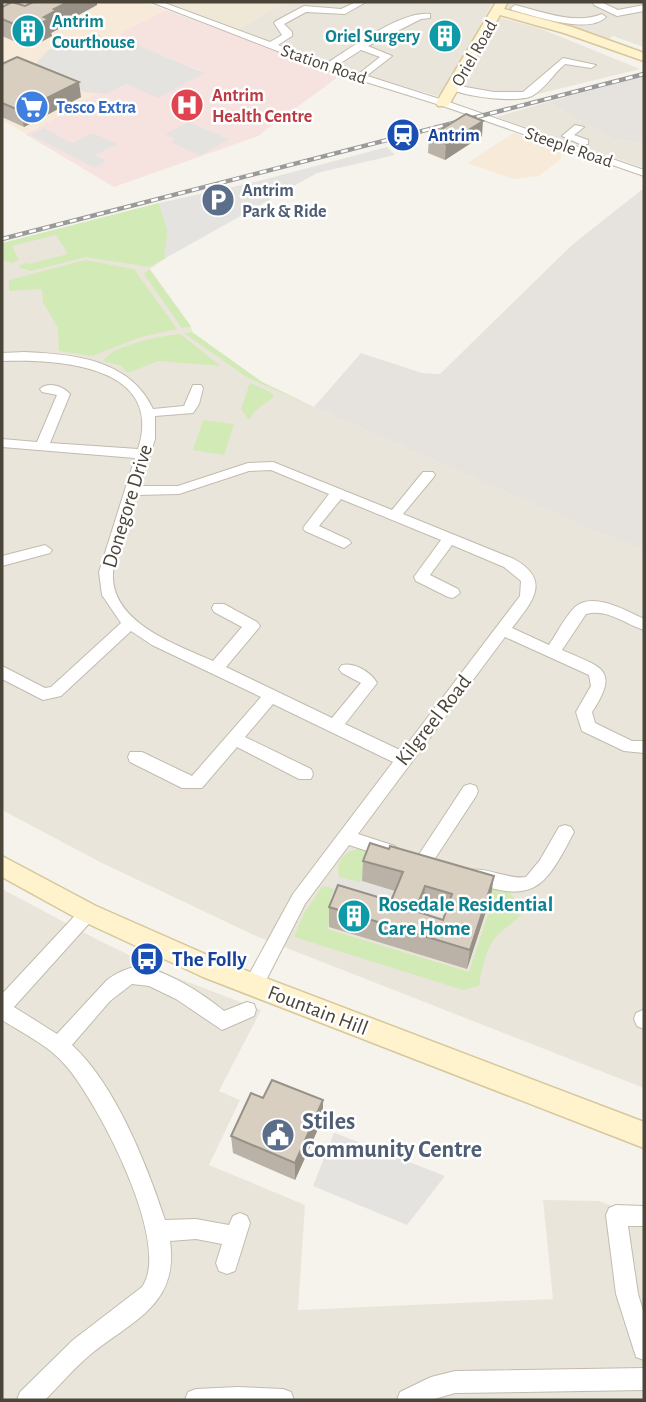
<svg xmlns="http://www.w3.org/2000/svg" width="646" height="1402" font-family="'Alegreya Sans',sans-serif">
<style>
.residential{fill:#eae5da}
.commercial{fill:#f7ead8}
.industrial{fill:#e6e2dd}
.education{fill:#efe8d6}
.medical{fill:#f6e3e0}
.green{fill:#d2eab5}
.parking{fill:#e5e3e0}
.lines{fill:none;stroke-linecap:round;stroke-linejoin:round}
.street-casing{stroke:#c2bbae;stroke-width:2}
.secondary-casing{stroke:#d6c79b;stroke-width:3}
.street{fill:#fff;fill-rule:evenodd}
.secondary{fill:#fff3cd;fill-rule:evenodd}
.rail-casing{stroke:#9a9a9a;stroke-width:4.5}
.rail{stroke:#fff;stroke-width:2.5;stroke-dasharray:7;stroke-linecap:butt}
.wall{fill:#bab2a6;fill-rule:evenodd}
.shaded-wall{fill:#979187}
.building{fill:#d8cfc1;stroke:#979187;stroke-width:2;fill-rule:evenodd}
.labels{text-anchor:middle;stroke-width:5;stroke-linejoin:round;paint-order:stroke}
.far-culture-label{font-size:18px;font-weight:bold;fill:#0d838f;stroke:#fff;text-anchor:start}
.far-street-label{font-size:18px;fill:#4b4439;stroke:#fff}
.far-health-label{font-size:18px;font-weight:bold;fill:#be3a42;stroke:#fff;text-anchor:start}
.far-shop-label{font-size:18px;font-weight:bold;fill:#366cbe;stroke:#fff;text-anchor:start}
.far-transit-label{font-size:18px;font-weight:bold;fill:#164399;stroke:#fff;text-anchor:start}
.far-service-label{font-size:18px;font-weight:bold;fill:#4e5e75;stroke:#fff;text-anchor:start}
.street-label{font-size:21px;fill:#4b4439;stroke:#fff}
.culture-label{font-size:21px;font-weight:bold;fill:#0d838f;stroke:#fff;text-anchor:start}
.transit-label{font-size:21px;font-weight:bold;fill:#164399;stroke:#fff;text-anchor:start}
.near-service-label{font-size:24px;font-weight:bold;fill:#4e5e75;stroke:#fff;text-anchor:start}
</style>
<rect width="100%" height="100%" fill="#f6f3ec"/>
<path class="residential" d="M285 2H493L444 92 437 96 365 75 237 30Z
M510 2H644V47L613 36 607 40 511 10 507 8Z
M501 18 539 28 640 69 513 100 501 98 497 92 462 86 496 22Z
M548 102 613 139 644 143V168L496 117Z
M159 205 166 258 150 269 190 325 193 333 262 382 314 407 590 529 644 550V1088L256 936 102 863 2 810V245Z
M2 889 98 940 172 976 261 1010 219 1091 240 1100 209 1165 305 1205 298 1310 553 1299 543 1200 599 1201 644 1218V1400H2Z"/>
<path class="commercial" d="M60 2H143L166 10 125 30 120 36 158 98 126 84 25 133 2 120V16Z
M514 133 557 148 561 151V159L539 176 514 179 467 163Z"/>
<path class="industrial" d="M644 76V143L613 139 548 102Z
M644 188V550L590 529 314 407 361 353 422 373 440 374 572 245Z"/>
<path class="education" d="M165 2H285L237 30Z"/>
<path class="medical" d="M166 10 342 74 258 136 114 187 25 134 61 115 57 113 102 92 108 94 126 84 158 97 204 72 126 41 120 35 125 30Z"/>
<path class="green" d="M159 203 168 231 166 258 149 267 86 257 31 271 18 267 27 262 29 264 68 254 56 235 12 246 19 260 12 263 2 260V243Z
M85 260 134 269 177 329 141 337 92 356 59 351 58 328 43 302 42 289 9 291V280Z
M149 269 190 325 191 327 182 328 144 274Z
M192 332 262 382 314 407 247 377 184 333Z
M180 334 221 366 158 361 128 373 121 366 103 361C112 345 161 336 180 334Z
M250 383 272 393 274 397 256 410 249 420 241 409Z
M203 420 234 424 224 455 193 450Z
M361 848 510 893 524 911C518 919 511 924 503 930 486 944 483 965 479 986L463 990 294 937 304 913 323 886 334 889 330 899 336 902 327 929 469 972 494 896 393 866 368 863 360 883 339 877C335 860 345 851 361 848Z"/>
<path class="parking" d="M91 33 99 34 106 42 123 39 205 73 158 98 126 84 108 94 85 92 31 69 47 51Z
M189 122 229 139 200 156 171 142 175 139 165 134Z
M44 128 72 143 93 133 118 144 95 155 106 161 95 168 31 135Z
M387 147 395 155 317 173 166 258 164 256 168 231 159 203 255 182Z
M339 877 400 892 390 918 330 900Z
M334 1133H335L445 1176 407 1225 313 1186Z"/>
<g class="lines">
<defs>
<path id="street" d="M151 2H162L270 42 282 35 274 23 276 21 304 6 341 9 356 2H366L345 14 306 12 284 24 292 32V36L278 45 327 63C351 48 402 10 430 14V18L421 19 368 46 392 56 369 74 361 72 380 57 361 50 336 66 446 101 644 170V176L440 105 324 69Z
M593 2H601L618 10 644 5V11L617 16 594 5Z
M515 5C543 12 576 25 602 14L606 17C588 35 536 16 512 10L511 8Z
M563 58 596 65 591 68 565 64C554 73 545 89 532 96 516 103 463 97 449 88L454 85 494 92H523Z
M575 125 584 127 574 135 588 140V144H580L562 136Z
M24 352C72 354 130 359 153 409L184 406 193 385H201L203 388 199 404 193 413 155 416V439L140 486H178L248 463 273 462 392 510 423 472H433L435 475 433 478 403 514 514 559C553 581 531 603 512 628L549 645C557 633 565 617 575 607 593 591 627 611 644 619V630C625 624 607 608 586 614L562 650C600 667 621 668 592 712L595 723 632 741H644V753L624 751 582 731 576 712 591 686 589 675 505 637 358 834 395 846 398 851 395 856 389 858 349 845 305 904 260 992 253 994 246 992 244 986 246 980 293 894 393 762 273 704 245 737 311 769 313 774 311 779H299L237 747 202 788H182L130 762 128 757 130 752H142L192 776 261 697 152 645 131 631 61 696 43 700 2 679V666L45 688 51 687 121 623 102 595 99 572 135 458 2 447V439L37 442 57 395 42 392 40 389C48 381 63 386 70 394L50 443 138 449C165 365 58 359 2 361V353ZM271 470 329 494 303 528 305 531 339 546 344 548 351 543 349 540 319 526 341 499 441 540 414 577 416 581 448 597 453 598 460 593 458 589 430 575 452 545 504 567 521 581 520 596 402 751 345 724 377 683C371 672 354 662 342 665L339 669 342 673 361 683 332 718 226 667 257 630 260 626 257 622 224 604H214L212 608 214 612 242 627 213 661C178 645 110 623 113 573 115 553 130 517 137 495L179 494 249 471Z
M45 545 52 550 50 553 2 566V556Z
M470 784 476 786 478 791 476 796 430 866 424 868 418 866 415 861 418 856 464 786Z
M565 825 571 827 574 832C544 890 534 904 468 881L465 876 468 871C483 865 507 880 526 877L540 860 559 827Z
M88 905 94 908 97 913 94 918 14 1007 57 1034 107 980C115 974 126 968 137 967 163 967 205 995 224 1011L247 1002 254 1004 256 1010 254 1016 222 1030 176 999 149 986 132 984 110 1001 72 1045C115 1084 147 1165 165 1220L196 1219 229 1225 233 1216 240 1213 247 1216 250 1223 235 1271 227 1274 219 1271 216 1263 222 1244 196 1239 170 1241C179 1305 133 1320 91 1354 74 1368 60 1385 45 1400H17L20 1392 73 1340 142 1287C173 1244 97 1102 67 1067 50 1046 24 1034 2 1020V994L82 908Z
M643 1010 644 1011V1029L637 1026 634 1019 636 1013Z
M616 1205 644 1206V1226H628L638 1294 644 1314V1360L636 1357 616 1294 606 1215 609 1208Z
M644 1368V1390L455 1393 431 1400H397L400 1392 431 1377 455 1371Z
M238 1387 283 1389 291 1392 294 1400H185L188 1392 196 1389Z"/>
<path id="secondary" d="M496 2H508L504 9 572 27 644 53V61L564 33 500 15 450 103 448 106H438L436 103Z
M2 856 96 906 221 961 644 1122V1148L203 977 80 920 2 877Z"/>
</defs>
<use href="#street" class="street-casing"/>
<use href="#secondary" class="secondary-casing"/>
<use href="#street" class="street"/>
<use href="#secondary" class="secondary"/>
<defs>
<path id="rail" d="M2 239 644 74"/>
</defs>
<use href="#rail" class="rail-casing"/>
<use href="#rail" class="rail"/>
</g>
<path class="wall" d="M33 2H97V5L60 25V28L51 33 52 36 30 48 2 36V7L25 6Z
M2 64 81 97 24 127 2 117Z
M482 136 445 160 428 153 429 137Z
M363 861 491 896 467 969 329 927V907L391 901 395 891 362 881ZM423 906 446 913 443 920 420 913Z
M263 1098 323 1118 295 1180 233 1153 231 1136Z"/>
<path class="shaded-wall" d="M68 2H97V5L60 25V28L51 33 52 36 30 48 28 30 54 9Z
M79 82 81 97 24 127 21 111Z
M483 121 482 136 445 160 446 144Z
M494 876 491 896 467 969 470 950Z
M425 886 423 906 413 931 415 911Z
M323 1100V1118L295 1180V1163Z"/>
<path class="building" d="M12 2 25 6 33 2H68L54 9 57 10 44 17 49 19 28 30 2 19V7Z
M17 57 79 82 21 111 2 103V64Z
M466 114 483 121 446 144 429 137Z
M370 843 389 849 390 846 494 876 470 950 329 907 338 885 391 901 403 872 363 861ZM425 886 452 894 443 920 415 911Z
M272 1080 323 1100 295 1163 231 1136 251 1093 263 1098Z"/>
<defs>
<symbol id="building-disc" viewBox="-11 -11 22 22"><circle r="9.5" fill="#0f9aa8" stroke="#fff"/><path d="M-4-6H4V6H1V3H-1V6H-4ZM-2.5-4.3h1.7v1.8h-1.7ZM.8-4.3h1.7v1.8H.8ZM-2.5-1h1.7V.8h-1.7ZM.8-1h1.7V.8H.8Z" fill="#fff"/></symbol>
<symbol id="hospital-disc" viewBox="-11 -11 22 22"><circle r="9.5" fill="#e0444e" stroke="#fff"/><path d="M-5-5h3v3.5h4V-5h3V5h-3V1.5h-4V5h-3Z" fill="#fff"/></symbol>
<symbol id="supermarket-disc" viewBox="-11 -11 22 22"><circle r="9.5" fill="#3f7fe0" stroke="#fff"/><path d="M-6-5.5h2.5l.6 2H6L4.5 2H-2.5L-4.4-4H-6ZM-1.5 3.2a1.3 1.3 0 1 0 .1 0ZM3 3.2a1.3 1.3 0 1 0 .1 0Z" fill="#fff"/></symbol>
<symbol id="station-disc" viewBox="-11 -11 22 22"><circle r="9.5" fill="#1a4fb4" stroke="#fff"/><path d="M-3-6H3Q5-6 5-4V2Q5 4 3 4L4.5 6H3L1.5 4h-3L-3 6H-4.5L-3 4Q-5 4-5 2V-4Q-5-6-3-6ZM-3.5-4v3h7v-3ZM-3.5 1v1.5H-2V1ZM2 1v1.5H3.5V1Z" fill="#fff"/></symbol>
<symbol id="parking-disc" viewBox="-11 -11 22 22"><circle r="9.5" fill="#5c6f8a" stroke="#fff"/><path d="M-3.5-5.5H1a3.5 3.5 0 0 1 0 7H-1V5.5H-3.5ZM-1-3.4V-.6H.8a1.4 1.4 0 0 0 0-2.8Z" fill="#fff"/></symbol>
<symbol id="bus-disc" viewBox="-11 -11 22 22"><circle r="9.5" fill="#1a4fb4" stroke="#fff"/><path d="M-5-6H5V4H4V6H2V4H-2V6H-4V4H-5ZM-3.5-4V0h7V-4ZM-3.5 1.2v1.5H-2V1.2ZM2 1.2v1.5H3.5V1.2Z" fill="#fff"/></symbol>
<symbol id="civic-disc" viewBox="-11 -11 22 22"><circle r="9.5" fill="#5c6f8a" stroke="#fff"/><path d="M-.6-6.5H3V-4.5H.6V-3L4-1V1h2V6H-6V1h2V-1L-.6-3ZM-1.2 2.5V6h2.4V2.5Z" fill="#fff"/></symbol>
</defs>
<g fill-rule="evenodd">
<use href="#building-disc" x="9" y="12" width="38" height="38"/>
<use href="#building-disc" x="426" y="17" width="38" height="38"/>
<use href="#hospital-disc" x="168" y="86" width="38" height="38"/>
<use href="#supermarket-disc" x="13" y="88" width="38" height="38"/>
<use href="#station-disc" x="384" y="116" width="38" height="38"/>
<use href="#parking-disc" x="199" y="181" width="38" height="38"/>
<use href="#building-disc" x="335" y="897" width="38" height="38"/>
<use href="#bus-disc" x="128" y="940" width="38" height="38"/>
<use href="#civic-disc" x="259" y="1116" width="38" height="38"/>
</g>
<g class="labels">
<g class="far-culture-label">
<text x="52" y="27">Antrim<tspan x="52" dy="21">Courthouse</tspan></text>
<text x="420" y="42" text-anchor="end">Oriel Surgery</text>
</g>
<g class="far-street-label">
<text transform="translate(474 53) rotate(-60)" y="6">Oriel Road</text>
<text transform="translate(324 64) rotate(19)" y="6">Station Road</text>
<text transform="translate(569 147) rotate(19)" y="6">Steeple Road</text>
</g>
<g class="far-health-label">
<text x="212" y="101">Antrim<tspan x="212" dy="21">Health Centre</tspan></text>
</g>
<g class="far-shop-label">
<text x="56" y="113">Tesco Extra</text>
</g>
<g class="far-transit-label">
<text x="428" y="141">Antrim</text>
</g>
<g class="far-service-label">
<text x="242" y="196">Antrim<tspan x="242" dy="21">Park &amp; Ride</tspan></text>
</g>
<g class="street-label">
<text transform="translate(127 506) rotate(-73)" y="7">Donegore Drive</text>
<text transform="translate(433 720) rotate(-52)" y="7">Kilgreel Road</text>
<text transform="translate(318 1010) rotate(21)" y="7">Fountain Hill</text>
</g>
<g class="culture-label">
<text x="378" y="911">Rosedale Residential<tspan x="378" dy="24">Care Home</tspan></text>
</g>
<g class="transit-label">
<text x="172" y="966">The Folly</text>
</g>
<g class="near-service-label">
<text x="302" y="1129">Stiles<tspan x="302" dy="28">Community Centre</tspan></text>
</g>
</g>
<rect width="646" height="1402" fill="none" stroke="#4b4439" stroke-width="7"/>
</svg>
